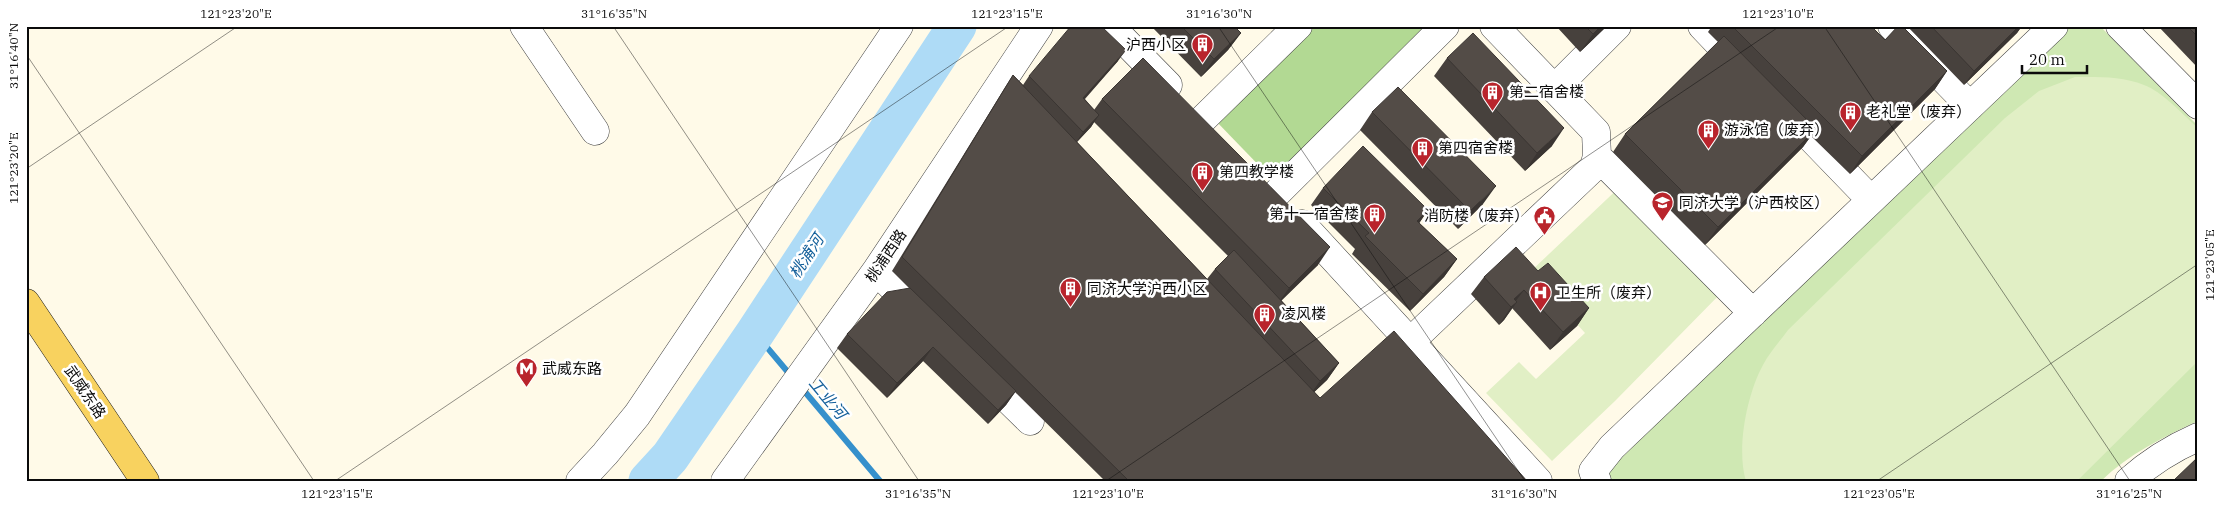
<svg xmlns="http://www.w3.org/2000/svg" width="2224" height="507" font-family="'IBM Plex Serif','Noto Sans SC',serif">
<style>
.green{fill:#cfe8b3}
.forest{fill:#b2d993}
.pitch{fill:#e1efc5}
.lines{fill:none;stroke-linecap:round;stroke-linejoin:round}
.stream{stroke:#3590cc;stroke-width:6}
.river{stroke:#aedbf6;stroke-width:39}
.minor-casing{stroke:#3e3e3e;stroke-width:29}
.major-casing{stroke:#1c1c1c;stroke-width:29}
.minor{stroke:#fff;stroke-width:28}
.major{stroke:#f8d25f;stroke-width:28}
.wall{fill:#47413d;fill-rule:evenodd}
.shaded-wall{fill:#3a3532}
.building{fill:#534c47;stroke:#3a3532}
.ticks{fill:none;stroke:#0b0b0b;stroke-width:1;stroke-opacity:0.45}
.labels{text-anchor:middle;stroke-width:5;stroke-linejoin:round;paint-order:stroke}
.poi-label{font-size:15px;fill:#0b0b0b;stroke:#fff;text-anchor:start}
.street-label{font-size:15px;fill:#0b0b0b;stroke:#fff}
.water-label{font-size:16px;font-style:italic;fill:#16619b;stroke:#fff}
.neatline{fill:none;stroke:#0b0b0b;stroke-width:2}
.ticks-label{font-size:12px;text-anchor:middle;fill:#0b0b0b}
</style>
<rect width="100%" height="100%" fill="#fffae8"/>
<path class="green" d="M2066 26H2100L2198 126V421C2163 437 2129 454 2101 481H1608L1605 474Z"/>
<path class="forest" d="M1310 26H1432L1275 182 1214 119Z"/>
<path class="pitch" d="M2075 77C2098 77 2122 76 2144 85 2163 92 2183 115 2198 128V361L2077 481H1746C1736 449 1747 394 1763 365 1769 353 1780 341 1788 330L2005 118 2039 91Z
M1626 181 1727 287 1615 401 1552 461 1486 393 1519 362 1536 379 1585 333 1530 272Z"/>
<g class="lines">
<path class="stream" d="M755 333 792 377
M800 386 880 481"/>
<path class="river" d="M648 481 670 457 755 333 957 26"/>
<defs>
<path id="minor" d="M524 26 595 131
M1110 26 1168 85
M1494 26 1596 132 1597 156 1753 313
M1702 26 1744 70
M1892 26 1970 106
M2120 26 2198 105
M1554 89 1617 26
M1785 111 1871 200
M1202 120 1298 26
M1275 195 1445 26
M1302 224 1538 481
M876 271 923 317
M1410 342 1594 167 1597 156
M983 375 1030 421
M580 481 605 454 637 415 899 26
M725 481 876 271 1039 26
M1597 481 1593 471 1612 447 2054 26
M2129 481C2150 462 2173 448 2198 437"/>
<path id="major" d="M26 303 145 481"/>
</defs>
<use href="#minor" class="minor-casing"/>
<use href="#major" class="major-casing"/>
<use href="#minor" class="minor"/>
<use href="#major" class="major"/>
</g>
<path class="wall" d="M1151 26H1234L1241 33 1228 50 1201 77Z
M1556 26H1607L1580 52Z
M1712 26H1871L1885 40 1947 71 1935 89 1850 174 1811 136 1803 147 1705 245 1613 152 1625 134 1718 42 1708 32Z
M1907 26H2022L2017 33 1964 85Z
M2158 26H2198V68Z
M1447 58 1552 146 1525 171 1434 76Z
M1118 61 1085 99 1094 110 1102 99 1318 265 1281 300 1339 363 1327 380 1314 392 1320 398 1527 481H1105L1015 392 1006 405 988 424 923 361 887 398 837 348 847 334 909 288 892 271 1004 89 1013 75 1023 85 1029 76ZM1094 122 1228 256 1215 269 1207 279 1077 142 1091 127Z
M1372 112 1483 204 1458 229 1360 130Z
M1323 188 1428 210 1419 223 1457 259 1444 277 1410 311 1352 254 1355 249 1311 205Z
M1538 271 1589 308 1577 326 1550 350 1512 308 1504 320 1499 325 1471 294 1484 277Z"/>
<path class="shaded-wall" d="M1601 26H1607L1580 52 1593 34Z
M2019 26H2022L2017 33 1964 85 1974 71Z
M1241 33 1228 50 1201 77 1214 59Z
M1126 50 1118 61 1075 109 1083 98Z
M1947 71 1935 89 1850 174 1862 156Z
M1099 115 1091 127 1075 144 1083 132Z
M1564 128 1552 146 1525 171 1537 153Z
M1816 129 1803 147 1705 245 1718 227Z
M1496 186 1483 204 1458 229 1470 211Z
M1428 210 1416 228 1417 221Z
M1330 247 1318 265 1276 306 1289 288Z
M1457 259 1444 277 1410 311 1423 294Z
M1524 290 1512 306 1517 302 1504 320 1499 325 1511 307 1514 299Z
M1589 308 1577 326 1550 350 1563 332Z
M933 347 923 361 887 398 897 383Z
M1339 363 1327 380 1307 399 1320 381Z
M1016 391 1006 405 988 424 998 410Z"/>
<path class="building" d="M1071 26H1101L1126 50 1083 98 1099 115 1083 132 1029 76Z
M1181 26H1234L1241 33 1214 59Z
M1585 26H1601L1593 34Z
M1732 26H1871L1885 40 1898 26H1902L1947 71 1862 156Z
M1931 26H2019L1974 71Z
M2187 26H2198V37Z
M1473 33 1564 128 1537 153 1447 58Z
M1724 36 1816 129 1718 227 1625 134Z
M1143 58 1330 247 1289 288 1102 99Z
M1013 75 1320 398 1394 331 1527 481H1129L902 257Z
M1398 87 1496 186 1470 211 1372 112Z
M1363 146 1428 210 1417 221 1457 259 1423 294 1365 236 1369 233 1323 188Z
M1516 247 1538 271 1548 263 1589 308 1563 332 1524 290 1514 299 1517 302 1511 307 1484 277Z
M1234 250 1339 363 1320 381 1215 269Z
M910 288 1016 391 998 410 933 347 897 383 847 334 887 292Z
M2198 457V481H2173Z"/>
<path class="ticks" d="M613 26 919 481M1218 26 1525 481M1824 26 2130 481M26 54 314 481M26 169 238 26M335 481 1009 26M1106 481 1780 26M1877 481 2198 264"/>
<defs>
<symbol id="building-pin" viewBox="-11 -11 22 30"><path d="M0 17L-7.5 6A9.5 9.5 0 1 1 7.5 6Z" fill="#b9242c" stroke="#fff"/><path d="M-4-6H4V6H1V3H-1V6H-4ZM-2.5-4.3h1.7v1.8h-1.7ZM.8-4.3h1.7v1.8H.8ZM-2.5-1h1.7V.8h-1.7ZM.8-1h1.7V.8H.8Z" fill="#fff"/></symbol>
<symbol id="university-pin" viewBox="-11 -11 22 30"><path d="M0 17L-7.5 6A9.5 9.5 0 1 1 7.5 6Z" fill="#b9242c" stroke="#fff"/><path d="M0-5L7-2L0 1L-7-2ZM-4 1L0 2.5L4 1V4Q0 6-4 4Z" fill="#fff"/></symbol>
<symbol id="civic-pin" viewBox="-11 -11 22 30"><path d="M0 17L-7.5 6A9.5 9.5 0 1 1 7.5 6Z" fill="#b9242c" stroke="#fff"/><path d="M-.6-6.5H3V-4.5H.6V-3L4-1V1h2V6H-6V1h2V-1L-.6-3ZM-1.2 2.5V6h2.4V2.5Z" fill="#fff"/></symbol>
<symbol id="hospital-pin" viewBox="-11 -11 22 30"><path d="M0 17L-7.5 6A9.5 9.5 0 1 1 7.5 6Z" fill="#b9242c" stroke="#fff"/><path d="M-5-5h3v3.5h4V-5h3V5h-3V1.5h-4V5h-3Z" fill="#fff"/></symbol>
<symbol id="metro-pin" viewBox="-11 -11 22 30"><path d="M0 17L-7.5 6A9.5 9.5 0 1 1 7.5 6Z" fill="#b9242c" stroke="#fff"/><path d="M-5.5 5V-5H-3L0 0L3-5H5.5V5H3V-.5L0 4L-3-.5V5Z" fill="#fff"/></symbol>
</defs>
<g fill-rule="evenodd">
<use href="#building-pin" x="1190" y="32" width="25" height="34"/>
<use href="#building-pin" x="1480" y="80" width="25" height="34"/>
<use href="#building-pin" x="1838" y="100" width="25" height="34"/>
<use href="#building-pin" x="1696" y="118" width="25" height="34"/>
<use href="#building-pin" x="1410" y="136" width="25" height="34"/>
<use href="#building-pin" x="1190" y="160" width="25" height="34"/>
<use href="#university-pin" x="1650" y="190" width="25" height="34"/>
<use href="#building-pin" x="1362" y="202" width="25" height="34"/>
<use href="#civic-pin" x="1532" y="204" width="25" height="34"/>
<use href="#building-pin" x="1058" y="276" width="25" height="34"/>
<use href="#hospital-pin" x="1528" y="280" width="25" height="34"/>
<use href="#building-pin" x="1252" y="302" width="25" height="34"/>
<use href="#metro-pin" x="514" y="356" width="25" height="34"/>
</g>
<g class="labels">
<g class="poi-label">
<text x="1186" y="50" text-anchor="end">沪西小区</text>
<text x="1509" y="97">第二宿舍楼</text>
<text x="1866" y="117">老礼堂（废弃）</text>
<text x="1724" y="135">游泳馆（废弃）</text>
<text x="1438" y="153">第四宿舍楼</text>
<text x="1219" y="177">第四教学楼</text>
<text x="1679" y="208">同济大学（沪西校区）</text>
<text x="1359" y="219" text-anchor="end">第十一宿舍楼</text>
<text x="1529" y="221" text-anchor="end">消防楼（废弃）</text>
<text x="1087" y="294">同济大学沪西小区</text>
<text x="1556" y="298">卫生所（废弃）</text>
<text x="1281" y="319">凌风楼</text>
<text x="542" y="374">武威东路</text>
</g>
<g class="street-label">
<text transform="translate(886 256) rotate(-56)" y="5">桃浦西路</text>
<text transform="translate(85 392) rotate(56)" y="5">武威东路</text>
</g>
<g class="water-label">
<text transform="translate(806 256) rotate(-57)" y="6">桃浦河</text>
<text transform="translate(828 398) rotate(50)" y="6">工业河</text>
</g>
</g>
<rect width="2224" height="507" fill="none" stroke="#ffffff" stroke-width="55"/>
<path d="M2022 65v8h65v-8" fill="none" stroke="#0b0b0b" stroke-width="2.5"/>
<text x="2029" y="65" font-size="15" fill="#0b0b0b" stroke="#ffffff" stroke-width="4" paint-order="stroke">20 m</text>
<rect x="28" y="28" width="2168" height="452" class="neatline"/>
<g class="ticks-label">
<text x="236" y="18">121°23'20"E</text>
<text x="614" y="18">31°16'35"N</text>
<text x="1007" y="18">121°23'15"E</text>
<text x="1219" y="18">31°16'30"N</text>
<text x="1778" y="18">121°23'10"E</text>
<text transform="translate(14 56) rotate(-90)" y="4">31°16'40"N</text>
<text transform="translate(14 168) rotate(-90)" y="4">121°23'20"E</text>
<text transform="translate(2210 265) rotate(-90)" y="4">121°23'05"E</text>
<text x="337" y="498">121°23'15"E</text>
<text x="918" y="498">31°16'35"N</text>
<text x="1108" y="498">121°23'10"E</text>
<text x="1524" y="498">31°16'30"N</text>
<text x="1879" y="498">121°23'05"E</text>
<text x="2129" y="498">31°16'25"N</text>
</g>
</svg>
